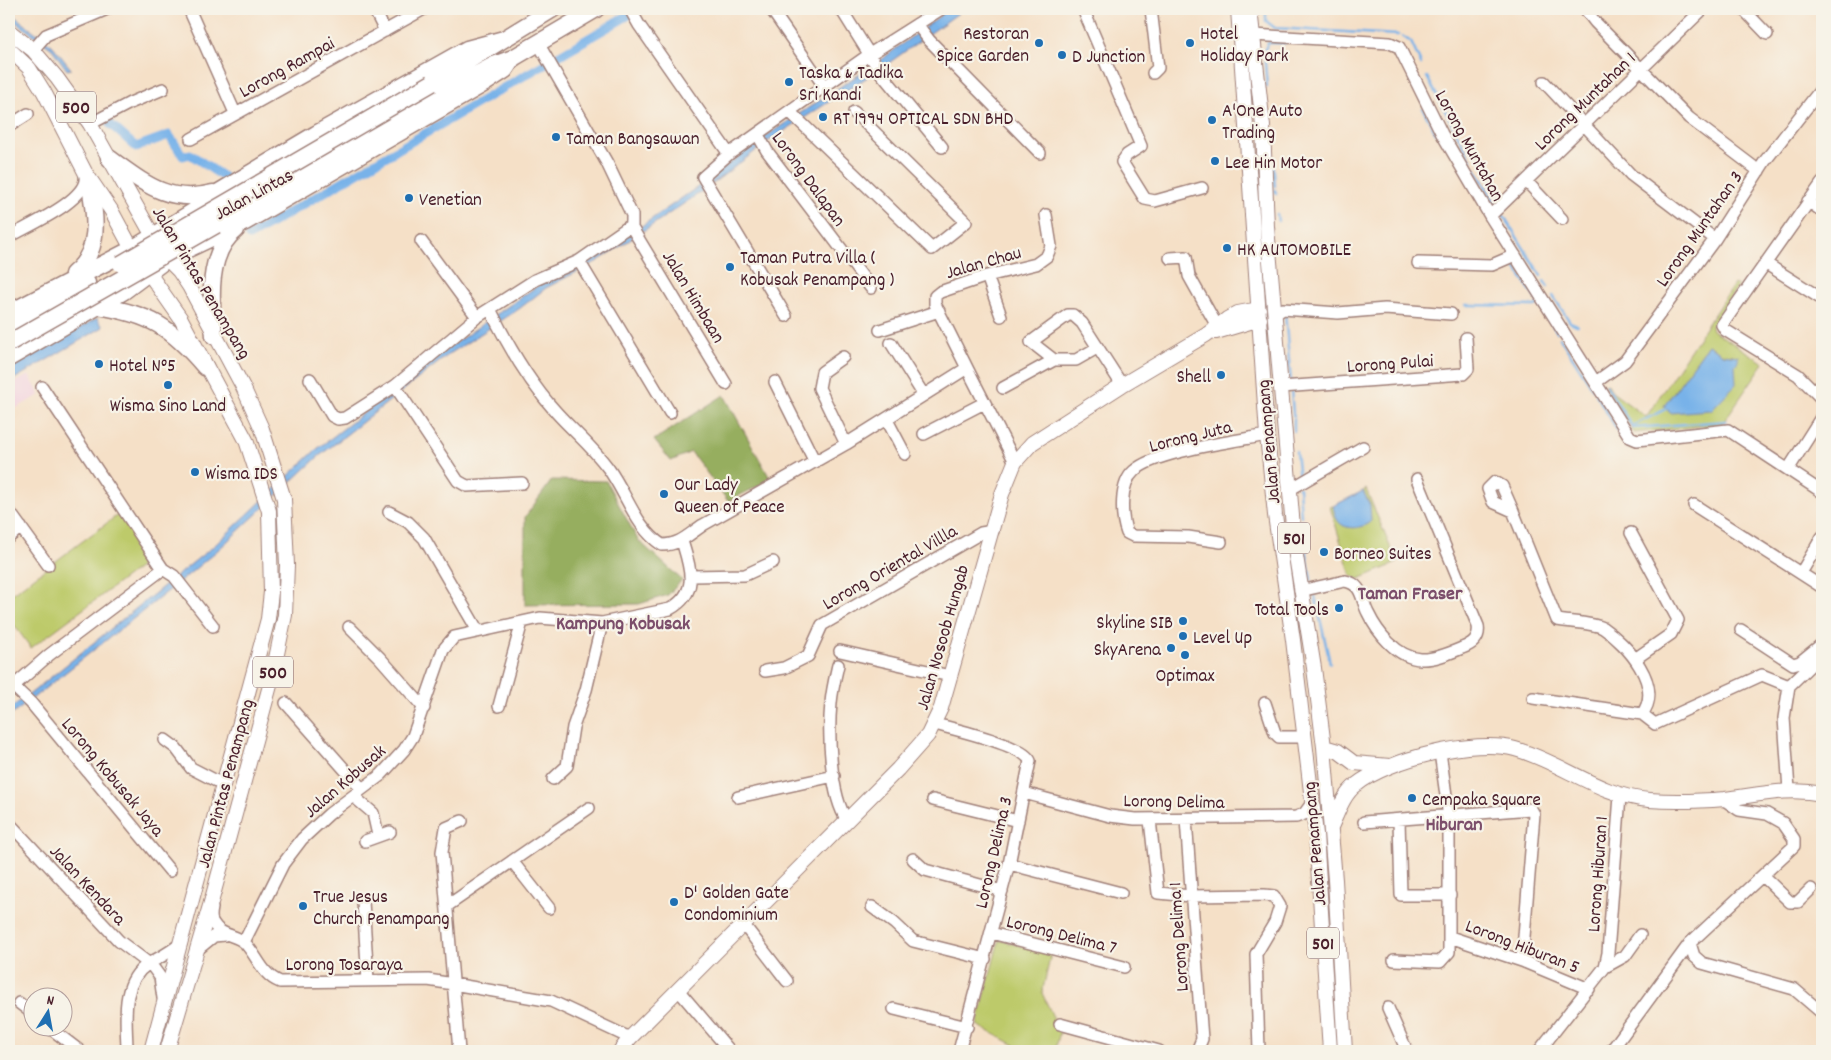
<svg xmlns="http://www.w3.org/2000/svg" width="1831" height="1060" font-family="Dekko,sans-serif">
<style>
.built{fill:#f3cfde}
.green{fill:#bdca6b;stroke:#84744b;fill-rule:evenodd}
.forest{fill:#96ae5f;stroke:#706645}
.water{fill:#78b2e9;stroke:#61688a}
.lines{fill:none;stroke-linecap:round;stroke-linejoin:round}
.stream{stroke:#78b2e9;stroke-width:2.5}
.canal{stroke:#78b2e9;stroke-width:9}
.minor-casing{stroke:#a08079;stroke-width:14}
.major-casing{stroke:#a08079;stroke-width:16}
.highway-casing{stroke:#a08079;stroke-width:19}
.minor{stroke:#fff;stroke-width:11}
.major{stroke:#fff;stroke-width:14}
.highway{stroke:#fff;stroke-width:16}
.highway-bridge-casing{stroke:#a08079;stroke-width:19;stroke-linecap:butt}
.highway-bridge{stroke:#fff;stroke-width:16}
.poi-dot{fill:#1f6fb2;stroke:#f7f3e8;stroke-width:2}
.labels{text-anchor:middle;stroke-width:4.5;stroke-linejoin:round;paint-order:stroke}
.shield{fill:#f7f3e8;stroke:#7e5f64;stroke-width:1}
.shield-label{font-size:18px;font-weight:bold;fill:#4a1f2b}
.poi-label{font-size:19px;fill:#4a1f2b;stroke:#f7f3e8;text-anchor:start}
.street-label{font-size:19px;fill:#4a1f2b;stroke:#f7f3e8}
.neighbourhood-label{font-size:20px;font-weight:bold;fill:#7c4e6b;stroke:#f7f3e8}
</style>
<rect width="100%" height="100%" fill="#f7f3e8"/>
<filter id="ink" filterUnits="userSpaceOnUse"><feTurbulence type="fractalNoise" baseFrequency=".02" numOctaves="2"/><feDisplacementMap in="SourceGraphic" scale="10" xChannelSelector="R" yChannelSelector="G"/><feConvolveMatrix kernelMatrix="1 2 1 2 8 2 1 2 1" color-interpolation-filters="sRGB"/></filter>
<filter id="wash" filterUnits="userSpaceOnUse"><feTurbulence type="fractalNoise" baseFrequency=".0096" numOctaves="4" result="noise"/><feDisplacementMap in="SourceGraphic" scale="20" xChannelSelector="R" yChannelSelector="G"/><feGaussianBlur stdDeviation="1.12" result="paint"/><feColorMatrix in="noise" values="0 0 0 0 0 0 0 0 0 0 0 0 0 0 0 0 0 1.4 0 .05"/><feComposite in="paint" operator="in"/></filter>
<g filter="url(#wash)">
<rect width="100%" height="100%" fill="#f5e0c7"/>
<path class="built" d="M29 375 40 395 9 412V385Z"/>
<path class="green" d="M1734 284 1738 286 1711 326 1712 330 1764 363 1722 424 1634 433 1604 385 1608 384 1612 392 1646 417ZM1708 345 1723 354 1733 355 1670 413 1664 406Z
M1366 489 1397 563 1359 579 1351 576 1330 507 1333 506 1337 519 1370 505 1363 491Z
M119 514 152 558 31 648 9 618V596Z
M999 940 1051 954 1042 993 1060 1032 1055 1051H1026L977 1025Z"/>
<path class="forest" d="M724 395 771 480 728 501 691 452 671 461 654 440Z
M552 480 606 481 638 540 682 580 668 595 639 604 525 605V517Z"/>
<path class="water" d="M949 9H964L886 65 770 140 704 190 636 236 598 261 546 288 519 309 448 355 318 457 219 549 176 585 9 717V709L30 694 216 544 317 449 448 348 543 282 595 256 633 232 702 184 766 136 882 59Z
M9 12 53 46 71 69 67 70 52 49 9 17Z
M97 318 103 327 9 382V369Z
M1708 345 1723 354 1738 356V361L1735 365 1736 384 1711 410 1670 413 1664 406Z
M1363 491 1370 505 1371 521C1363 529 1345 531 1338 521 1335 517 1334 511 1333 506Z"/>
<g class="lines">
<path class="stream" d="M1266 9V21L1275 28 1398 35
M1402 36 1411 42 1421 64
M1427 77 1471 160
M1267 87 1264 51 1268 43H1285
M1423 109 1436 134
M1273 159 1275 186
M1475 169 1496 204
M1275 190 1276 194
M1502 213 1541 276
M1277 214 1278 221
M1544 281 1548 287
M1553 296 1570 322 1577 325
M1466 305 1535 306 1539 304 1512 262 1510 263
M1541 308 1557 332
M1285 312 1291 383
M1560 338 1593 389
M1606 385 1633 428 1726 421
M1291 390 1293 413
M1596 394 1623 440
M1293 415 1294 416
M1294 419V431
M1632 426 1666 409
M1296 452 1299 479
M1299 487 1301 516
M1303 529 1311 580
M1315 596 1330 663"/>
<path class="canal" d="M110 124 136 147 169 135 183 156 190 154 225 178
M249 236 639 9"/>
</g>
</g>
<g filter="url(#ink)">
<g class="lines">
<defs>
<path id="minor" d="M189 9 235 113
M374 9 385 31
M630 9 639 25 729 154 870 54 941 9
M771 9 824 86
M841 9 881 73 942 147
M1083 9 1141 146 1127 155 1122 162 1145 199 1155 201 1202 188
M1151 9 1158 68 1153 73
M1585 9 1595 22 1689 118 1759 171
M1743 9 1767 34
M917 24 929 40 1040 153
M1253 35 1390 43 1399 47 1442 134 1490 216 1630 437 1637 440 1728 430 1822 492
M538 43 607 163 632 215V228L726 384
M33 50 46 35 107 9
M1544 82 1631 175 1715 239
M790 112 932 249 966 222 854 112
M90 124 130 103 163 89
M9 126 28 114
M758 135 767 151 871 288
M191 139 424 9
M729 154 703 177 786 316
M1526 181 1562 219
M1822 183 1722 325 1725 330 1798 375 1822 399
M1808 201 1822 211
M1490 216 1703 9
M9 237C27 226 89 200 85 176
M421 241 477 317 535 280 579 261 631 225
M1170 258 1186 257 1189 276 1217 326
M579 261 670 413
M1418 263 1492 265 1515 255
M1765 263 1822 299
M987 276 1001 316
M490 309C507 344 530 383 556 412 574 432 591 445 608 468 627 494 635 527 662 545 680 545 689 534 703 525L846 444 967 368 1015 462
M1275 314 1283 309 1338 313 1385 309 1451 314
M880 330 939 311
M891 343 923 394
M843 357 822 372 819 388 846 444
M1054 360 1031 342 1068 315H1073L1082 323 1122 385
M967 368 935 304V296L940 292 987 276 1036 264 1047 256 1051 246 1046 215
M310 379 332 416 338 419 345 418 395 386 477 317
M775 382 815 462
M1596 382 1625 361 1715 239 1765 161 1822 88
M395 386 458 481 467 486 522 483
M42 387 163 569 174 576 213 626
M1281 387 1463 374 1468 369 1466 338
M1003 388 1054 360H1076L1097 348
M887 420 905 454
M924 434 984 403
M1789 468 1822 416
M1495 482 1502 486 1513 511 1493 502 1488 489Z
M1289 490 1363 447
M1694 505 1822 587
M9 511 48 565
M1513 511 1557 620C1568 622 1595 623 1603 628 1627 644 1664 686 1642 714
M389 512 408 522 424 538 478 631
M1631 533 1678 620 1671 634 1635 659
M9 537 21 527
M1221 542 1188 537 1133 536 1127 533C1121 517 1119 484 1134 471 1155 451 1237 441 1267 435
M1801 573 1822 537
M692 576 745 575 773 562
M1300 591 1345 581C1363 584 1361 600 1368 613 1377 632 1397 658 1421 659 1434 660 1450 653 1462 648 1473 644 1480 638 1478 626L1417 479
M349 627 380 658 424 708
M1741 630 1793 664 1800 662 1822 644
M840 651 950 676
M838 665C835 678 832 690 831 703 828 733 830 796 847 820
M765 671 784 668 808 656 822 625 981 533 993 531
M13 686 31 703 170 871
M9 690 49 655 163 569
M1533 698 1642 714 1655 724 1762 675 1789 686
M286 703 362 789
M1265 703 1275 733 1279 737H1304
M499 706 522 622
M935 724C953 729 1024 745 1030 761L1009 864 959 1051
M165 740 176 748 191 768 224 785
M553 779 567 766 573 727 586 690 602 623
M1789 790 1784 718 1789 686 1822 654
M1024 793 1110 816 1135 819 1296 817 1304 814 1312 803
M353 796 373 813 378 835
M738 797 834 776
M933 800 1018 821
M1186 819 1201 1026 1202 1039 1197 1051
M1150 820 1158 893 1191 896 1264 895 1274 896 1280 906 1275 922 1256 954 1259 1051
M1399 820 1401 895H1450
M1364 822 1531 809 1534 814 1522 961
M9 823 119 941 152 966 160 977 163 998
M365 841 390 832
M913 859 925 870 1002 891
M512 861 549 908
M1009 864 1121 893
M1763 876 1790 902H1798L1811 889
M363 901 368 981
M447 906 589 808
M872 907 894 923 913 941 985 959
M212 908C211 913 210 919 213 923 221 937 236 934 245 943 258 957 262 975 280 982L428 980 453 984 551 1001 630 1038
M744 925 787 981
M991 933 1124 967
M1450 937 1522 961 1589 989
M244 942 283 864 302 839 329 814 381 775 404 750 413 736 443 650 454 637 540 618 602 623 670 609C700 592 690 568 682 541
M1690 943 1694 956 1702 963 1794 989 1822 1013
M198 949 214 936 225 935
M1394 960 1440 962 1449 952V817L1440 752
M1605 967 1625 956 1640 935
M679 991 730 1051
M19 1003 32 1013
M1388 1008 1407 1051
M894 1009 967 1027
M1060 1024 1159 1051
M50 1028 80 1051
M127 1051C127 1023 119 983 148 964 160 957 170 953 181 943
M459 1051 442 852 446 828 462 821
M1539 1051 1605 967 1608 953 1620 796
M1611 1051 1690 943 1794 846V839L1783 823 1767 814 1739 810 1723 799"/>
<path id="major" d="M1238 9 1267 435 1275 515 1293 640 1316 834 1330 1051
M1250 9 1263 126 1267 227 1295 550 1314 668 1324 747 1335 880 1345 1051
M9 31 33 50 57 78 90 124 153 236 167 259 179 271 189 286 243 387 262 429 284 499 287 565 285 615 272 678 212 899 167 1051
M9 49 29 68 44 92 85 172 111 210 132 249 181 319 246 440 269 511 271 592 268 619 151 1051
M1216 332 1260 319
M1324 747 1338 751 1354 763 1390 766
M1331 827C1338 812 1343 795 1356 785 1388 759 1475 738 1515 749 1562 762 1599 796 1649 800 1673 802 1701 801 1725 799 1758 795 1789 787 1822 794
M620 1051 630 1038 898 769 928 735 941 708 1002 494 1015 462 1032 443 1122 385 1206 335 1227 319 1238 313 1259 309"/>
<path id="highway" d="M432 83 553 9
M109 158C143 182 168 205 213 193
M216 225 455 86 494 65 513 58 596 9
M73 274C103 250 95 214 89 181
M98 306C150 314 171 327 205 367
M9 313 132 249 194 211 219 192 316 134 467 49 504 39
M9 327 87 283
M214 336C211 302 206 253 236 230
M9 358 124 291 167 259 245 222 485 83 505 70 513 58"/>
</defs>
<use href="#minor" class="minor-casing"/>
<use href="#major" class="major-casing"/>
<use href="#highway" class="highway-casing"/>
<use href="#minor" class="minor"/>
<use href="#major" class="major"/>
<use href="#highway" class="highway"/>
<defs>
<path id="highway-bridge" d="M121 264 432 83
M9 343 216 225"/>
</defs>
<use href="#highway-bridge" class="highway-bridge-casing"/>
<use href="#highway-bridge" class="highway-bridge"/>
</g>
</g>
<g class="poi-dot">
<circle cx="1039" cy="43" r="5"/>
<circle cx="1190" cy="43" r="5"/>
<circle cx="1062" cy="55" r="5"/>
<circle cx="789" cy="82" r="5"/>
<circle cx="823" cy="117" r="5"/>
<circle cx="1212" cy="120" r="5"/>
<circle cx="556" cy="137" r="5"/>
<circle cx="1215" cy="161" r="5"/>
<circle cx="409" cy="198" r="5"/>
<circle cx="1227" cy="248" r="5"/>
<circle cx="730" cy="267" r="5"/>
<circle cx="99" cy="364" r="5"/>
<circle cx="1221" cy="375" r="5"/>
<circle cx="168" cy="385" r="5"/>
<circle cx="195" cy="472" r="5"/>
<circle cx="664" cy="494" r="5"/>
<circle cx="1324" cy="552" r="5"/>
<circle cx="1339" cy="608" r="5"/>
<circle cx="1183" cy="621" r="5"/>
<circle cx="1183" cy="636" r="5"/>
<circle cx="1171" cy="648" r="5"/>
<circle cx="1185" cy="655" r="5"/>
<circle cx="1412" cy="798" r="5"/>
<circle cx="674" cy="902" r="5"/>
<circle cx="303" cy="906" r="5"/>
</g>
<g class="labels">
<g class="shield">
<rect x="56" y="91.5" width="40" height="31" rx="4"/>
<rect x="1278" y="522.5" width="32" height="31" rx="4"/>
<rect x="253" y="656.5" width="40" height="31" rx="4"/>
<rect x="1307" y="927.5" width="32" height="31" rx="4"/>
</g>
<g class="shield-label">
<text x="76" y="113">500</text>
<text x="1294" y="544">501</text>
<text x="273" y="678">500</text>
<text x="1323" y="949">501</text>
</g>
<g class="poi-label">
<text x="1029" y="39" text-anchor="end">Restoran<tspan x="1029" dy="22">Spice Garden</tspan></text>
<text x="1200" y="39">Hotel<tspan x="1200" dy="22">Holiday Park</tspan></text>
<text x="1072" y="62">D Junction</text>
<text x="799" y="78">Taska &amp; Tadika<tspan x="799" dy="22">Sri Kandi</tspan></text>
<text x="1222" y="116">A'One Auto<tspan x="1222" dy="22">Trading</tspan></text>
<text x="833" y="124">RT 1994 OPTICAL SDN BHD</text>
<text x="566" y="144">Taman Bangsawan</text>
<text x="1225" y="168">Lee Hin Motor</text>
<text x="419" y="205">Venetian</text>
<text x="1237" y="255">HK AUTOMOBILE</text>
<text x="740" y="263">Taman Putra Villa (<tspan x="740" dy="22">Kobusak Penampang )</tspan></text>
<text x="109" y="371">Hotel N°5</text>
<text x="1211" y="382" text-anchor="end">Shell</text>
<text x="168" y="411" text-anchor="middle">Wisma Sino Land</text>
<text x="205" y="479">Wisma IDS</text>
<text x="674" y="490">Our Lady<tspan x="674" dy="22">Queen of Peace</tspan></text>
<text x="1334" y="559">Borneo Suites</text>
<text x="1329" y="615" text-anchor="end">Total Tools</text>
<text x="1173" y="628" text-anchor="end">Skyline SIB</text>
<text x="1193" y="643">Level Up</text>
<text x="1161" y="655" text-anchor="end">SkyArena</text>
<text x="1185" y="681" text-anchor="middle">Optimax</text>
<text x="1422" y="805">Cempaka Square</text>
<text x="684" y="898">D' Golden Gate<tspan x="684" dy="22">Condominium</tspan></text>
<text x="313" y="902">True Jesus<tspan x="313" dy="22">Church Penampang</tspan></text>
</g>
<g class="street-label">
<text transform="translate(286 66) rotate(-29)" y="7">Lorong Rampai</text>
<text transform="translate(1584 100) rotate(-44)" y="7">Lorong Muntahan 1</text>
<text transform="translate(1471 145) rotate(61)" y="7">Lorong Muntahan</text>
<text transform="translate(810 178) rotate(54)" y="7">Lorong Dalapan</text>
<text transform="translate(253 193) rotate(-29)" y="7">Jalan Lintas</text>
<text transform="translate(1698 228) rotate(-55)" y="7">Lorong Muntahan 3</text>
<text transform="translate(983 261) rotate(-16)" y="7">Jalan Chau</text>
<text transform="translate(203 282) rotate(59)" y="7">Jalan Pintas Penampang</text>
<text transform="translate(695 296) rotate(59)" y="7">Jalan Himbaan</text>
<text transform="translate(1390 362) rotate(-4)" y="7">Lorong Pulai</text>
<text transform="translate(1190 435) rotate(-14)" y="7">Lorong Juta</text>
<text transform="translate(1267 442) rotate(-95)" y="7">Jalan Penampang</text>
<text transform="translate(889 566) rotate(-30)" y="7">Lorong Oriental Villla</text>
<text transform="translate(941 637) rotate(-74)" y="7">Jalan Nosoob Hungab</text>
<text transform="translate(114 776) rotate(50)" y="7">Lorong Kobusak Jaya</text>
<text transform="translate(344 780) rotate(-41)" y="7">Jalan Kobusak</text>
<text transform="translate(224 783) rotate(-75)" y="7">Jalan Pintas Penampang</text>
<text transform="translate(1174 800) rotate(1)" y="7">Lorong Delima</text>
<text transform="translate(1313 844) rotate(-95)" y="7">Jalan Penampang</text>
<text transform="translate(992 852) rotate(-77)" y="7">Lorong Delima 3</text>
<text transform="translate(1596 874) rotate(-86)" y="7">Lorong Hiburan 1</text>
<text transform="translate(89 884) rotate(47)" y="7">Jalan Kendara</text>
<text transform="translate(1062 933) rotate(14)" y="7">Lorong Delima 7</text>
<text transform="translate(1177 937) rotate(-94)" y="7">Lorong Delima 1</text>
<text transform="translate(1523 945) rotate(21)" y="7">Lorong Hiburan 5</text>
<text x="344" y="970">Lorong Tosaraya</text>
</g>
<g class="neighbourhood-label">
<text x="1410" y="599">Taman Fraser</text>
<text x="623" y="629">Kampung Kobusak</text>
<text x="1454" y="830">Hiburan</text>
</g>
</g>
<rect width="1831" height="1060" fill="none" stroke="#f7f3e8" stroke-width="30"/>
<g transform="translate(48 1012) rotate(11)"><circle r="24" fill="#f7f3e8" stroke="#b29e9c"/>
<path d="M0-4L9 19L0 12L-9 19Z" fill="#1f6fb2"/>
<text y="-8" font-size="14" font-weight="bold" text-anchor="middle" fill="#4a1f2b">N</text>
</g>
</svg>
